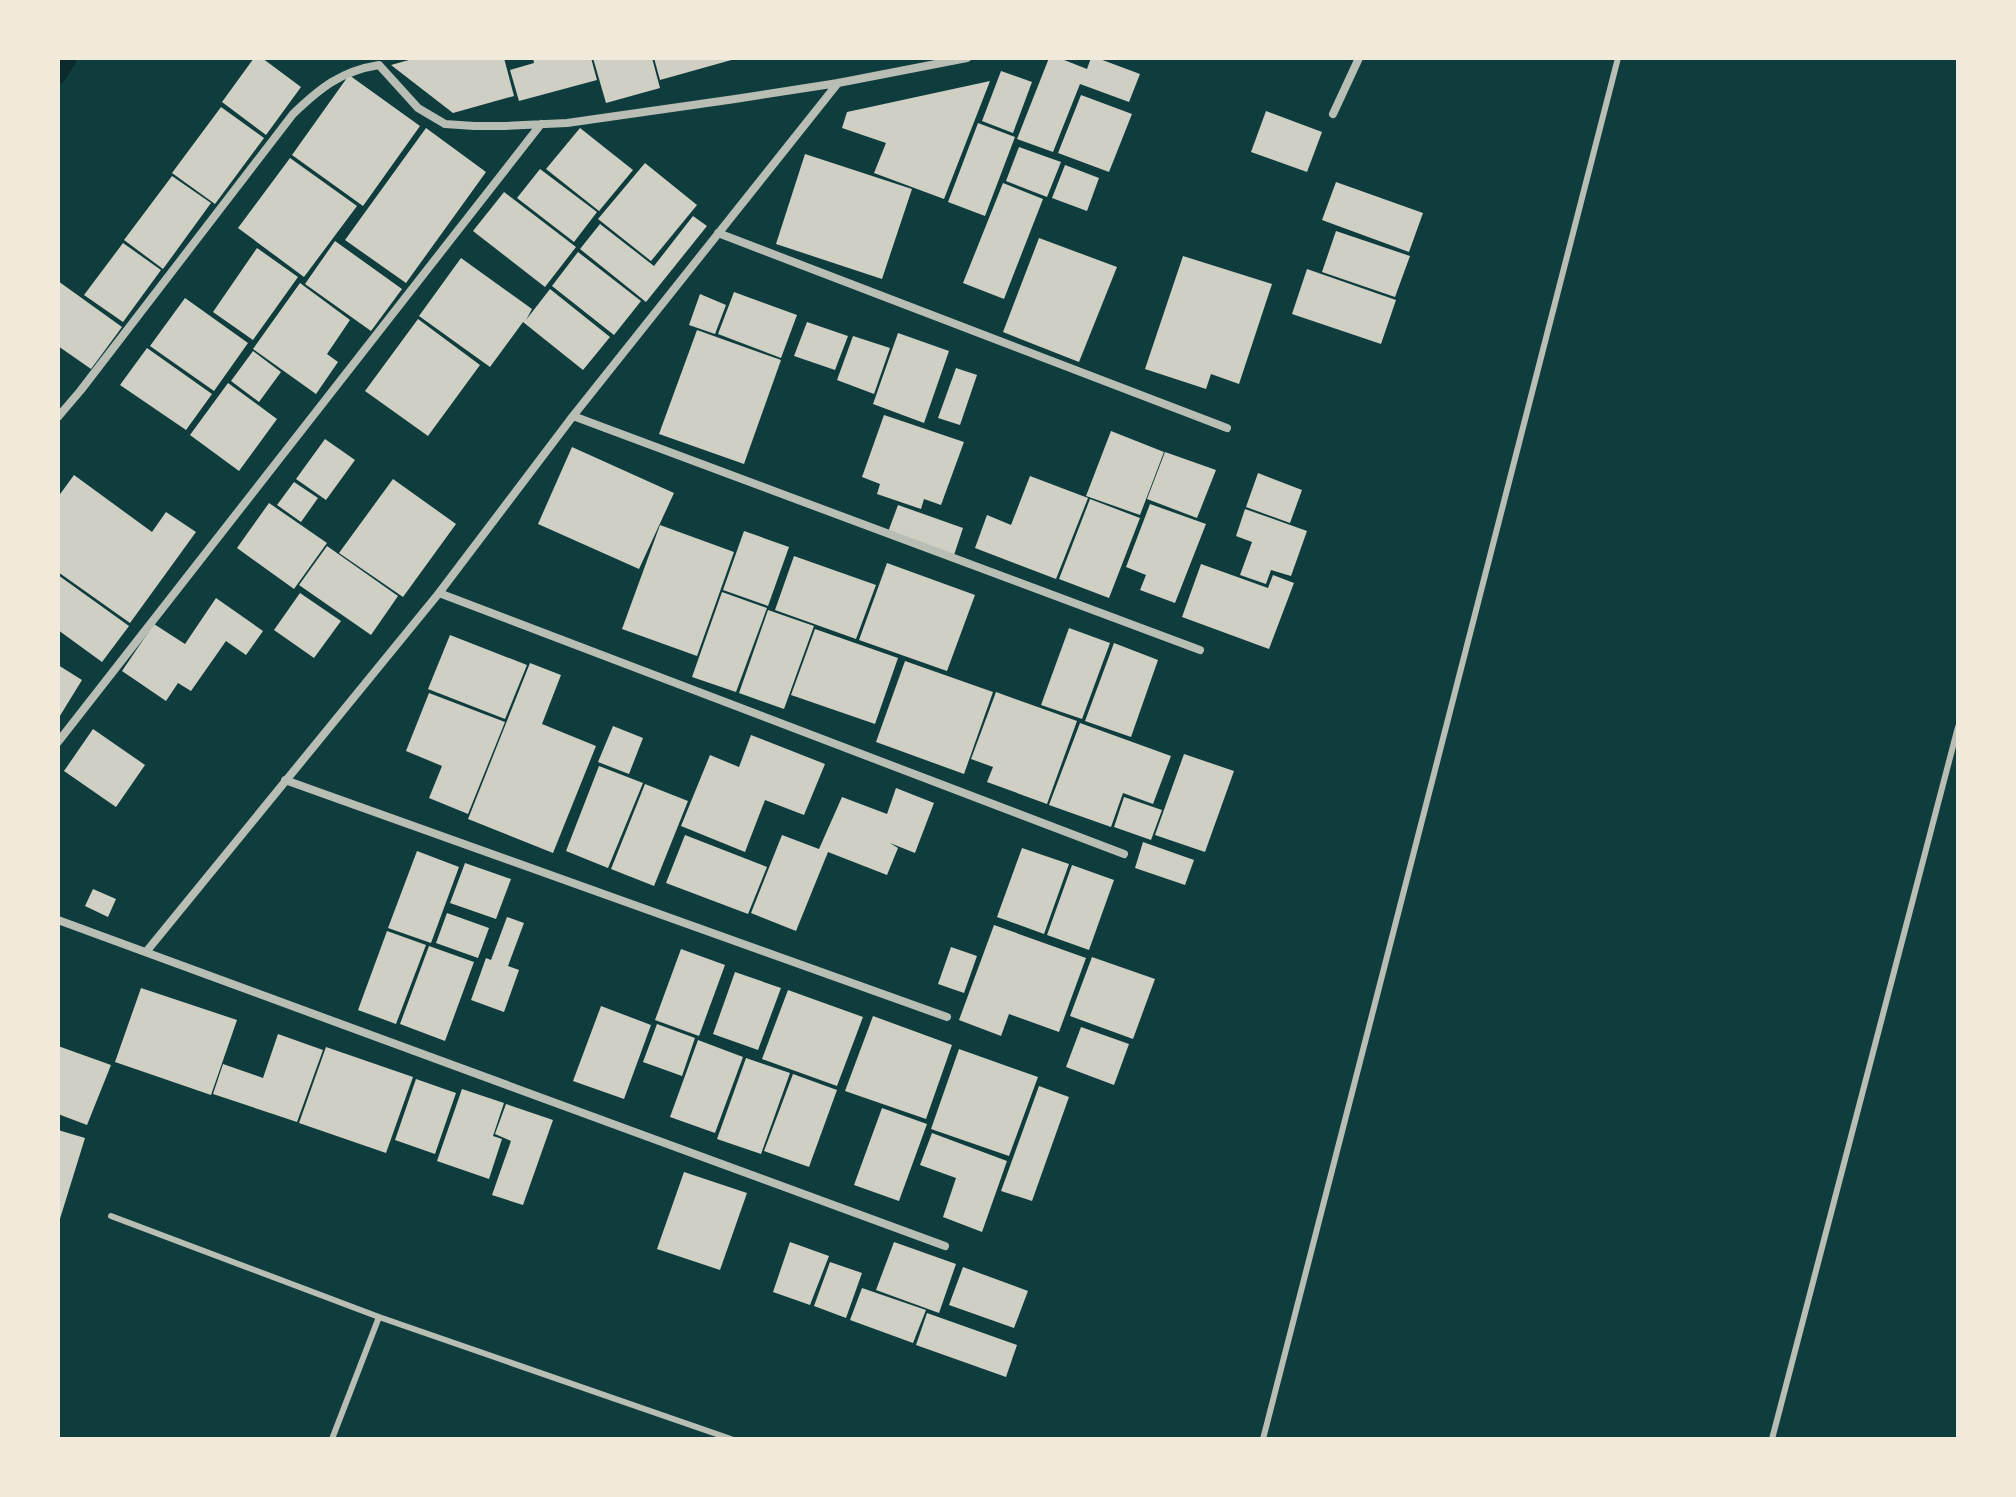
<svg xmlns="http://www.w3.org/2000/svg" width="2016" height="1497" font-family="Arial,sans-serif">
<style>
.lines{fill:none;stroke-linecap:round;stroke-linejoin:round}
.stream{stroke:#0a2a2b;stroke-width:16}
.building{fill:#cfcfc3}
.service{stroke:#b8beb3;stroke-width:6}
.minor{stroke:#b8beb3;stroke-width:8}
</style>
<rect width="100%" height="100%" fill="#0f3d3e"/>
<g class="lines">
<path class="stream" d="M58 76 69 58"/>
</g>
<path class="building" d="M254 58H262L301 87 266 135 222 102Z
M416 58H504L514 96 453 113 391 65Z
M533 58H591L597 80 519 101 510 70 534 63Z
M593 58H652L660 88 606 103Z
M654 58H735V59L660 80Z
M1049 58H1059L1087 69 1091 58H1097L1140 74 1129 102 1080 84 1053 152 1017 139Z
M1001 71 1032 82 1013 133 982 121Z
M349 75 420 126 363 206 292 155Z
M990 81 944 199 874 173 886 143 842 128 847 112Z
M1081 95 1132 114 1109 172 1058 153Z
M221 107 264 138 215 204 172 173Z
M1266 111 1322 132 1307 172 1251 152Z
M978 123 1015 137 985 216 948 202Z
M426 128 486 172 406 283 345 240Z
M580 128 633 170 599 211 546 169Z
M1019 147 1061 162 1047 197 1006 181Z
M805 154 912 189 882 279 776 244Z
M290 158 357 206 304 277 238 228Z
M645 163 697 205 651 261 598 219Z
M1065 165 1099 178 1087 211 1052 198Z
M540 169 597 212 574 242 517 198Z
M172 176 211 203 163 269 124 240Z
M1336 182 1423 213 1409 252 1322 220Z
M1003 183 1043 199 1004 299 963 283Z
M504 192 576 247 545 287 473 231Z
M693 216 707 226 646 302 580 249 600 224 654 266Z
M1336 231 1410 256 1395 297 1322 272Z
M1039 238 1117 267 1079 362 1003 332Z
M335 241 402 289 371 331 305 284Z
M123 243 161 270 123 322 84 295Z
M257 248 298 277 253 340 213 312Z
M578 252 641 301 614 335 552 286Z
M1183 256 1272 284 1239 384 1211 374 1206 389 1145 369Z
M461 258 532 309 526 320 550 289 610 337 583 370 523 322 490 367 419 316Z
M1307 269 1396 300 1381 344 1292 314Z
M58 281 122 327 91 369 58 346Z
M300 283 350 320 327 354 338 362 316 394 253 349Z
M734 292 797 315 781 358 718 334Z
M700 294 726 305 715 334 689 325Z
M185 298 248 343 214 391 150 346Z
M418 319 480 365 428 436 365 391Z
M807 322 848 336 835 370 794 356Z
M697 330 781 360 744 464 659 434Z
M898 333 949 351 924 423 873 404Z
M853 336 890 348 874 394 837 380Z
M147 348 212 394 186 430 120 385Z
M253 351 281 372 259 402 231 381Z
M956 368 977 375 960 425 938 418Z
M228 383 277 419 239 471 190 435Z
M884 415 964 442 941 505 924 499 921 509 877 494 880 484 862 477Z
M1111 431 1164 452 1140 515 1086 496Z
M325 439 355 460 326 500 296 479Z
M572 447 674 493 639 569 538 524Z
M1165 452 1216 470 1197 518 1147 499Z
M1258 473 1302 490 1290 523 1246 507Z
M74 475 152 532 166 512 196 532 130 623 58 572V497Z
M1030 476 1088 498 1056 579 975 548 987 515 1011 525Z
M393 479 456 524 403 597 339 553Z
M294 482 318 498 301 522 277 505Z
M1090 499 1140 518 1109 598 1059 579Z
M269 503 327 543 294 589 237 548Z
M1150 504 1206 524 1175 603 1140 590 1146 575 1126 567Z
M898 505 963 528 954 555 888 532Z
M1245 509 1307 531 1291 576 1271 570 1266 584 1240 575 1252 542 1236 536Z
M660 525 734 552 697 656 622 629Z
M744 531 789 547 768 606 723 590Z
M327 546 398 596 371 635 299 585Z
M794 556 876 585 856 639 775 610Z
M887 563 975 595 947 671 859 640Z
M1201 564 1268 588 1273 575 1294 583 1269 649 1182 617Z
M58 575 129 626 102 662 58 630Z
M722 592 767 608 736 692 692 677Z
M300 593 341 621 314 658 274 630Z
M216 598 263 631 246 655 226 641 191 691 178 683 166 701 122 671 154 624 185 644Z
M768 610 814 626 784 709 739 693Z
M1069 628 1110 643 1082 719 1041 705Z
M815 629 898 658 875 724 791 695Z
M450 635 527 665 505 719 428 689Z
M1114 643 1158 660 1131 737 1085 721Z
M905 661 993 692 964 774 876 742Z
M530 663 561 675 542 724 596 746 553 853 468 819Z
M58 665 82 680 58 719Z
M996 692 1077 721 1047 804 987 782 993 767 971 759Z
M429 693 505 722 468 814 429 798 442 766 406 751Z
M1080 723 1171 756 1153 804 1123 793 1111 827 1049 805Z
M613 726 643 738 629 774 598 762Z
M93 729 145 765 116 807 64 771Z
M751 735 825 764 804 815 765 800 745 852 681 826 710 755 739 767Z
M1184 754 1234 771 1205 852 1155 835Z
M599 766 643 783 608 868 566 851Z
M645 784 688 801 654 886 611 869Z
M896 788 934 803 915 853 890 843 898 848 887 875 828 852 796 931 751 913 782 835 819 849 842 797 887 814Z
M1124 797 1162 810 1151 840 1114 827Z
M685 835 767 867 748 914 666 883Z
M1143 842 1194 860 1185 885 1135 868Z
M1022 848 1069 864 1044 934 997 917Z
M417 851 459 867 431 943 388 928Z
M465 863 511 879 496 919 450 903Z
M1072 865 1114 880 1089 950 1047 935Z
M93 889 116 899 108 917 85 906Z
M447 913 489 928 478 958 436 943Z
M507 917 524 923 508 966 519 970 504 1012 471 1000 486 958 491 960Z
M994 925 1086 958 1059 1032 1009 1014 1001 1036 959 1020Z
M387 931 426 945 396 1024 358 1010Z
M429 946 474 962 445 1041 400 1024Z
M951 947 977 956 964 993 938 984Z
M681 949 725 965 699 1036 655 1020Z
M1092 957 1155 979 1133 1039 1070 1016Z
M735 972 781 988 758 1050 713 1034Z
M141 988 237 1020 211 1095 115 1062Z
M788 990 863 1017 837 1086 762 1059Z
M601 1006 651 1025 624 1099 573 1081Z
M873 1016 952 1045 926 1119 845 1091Z
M657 1024 695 1038 682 1076 643 1062Z
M1081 1027 1129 1044 1114 1085 1066 1067Z
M278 1034 323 1050 297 1122 213 1094 223 1064 263 1078Z
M698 1040 743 1057 715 1133 670 1117Z
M58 1046 111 1065 87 1125 58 1114Z
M326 1047 413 1077 386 1153 299 1123Z
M959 1049 1038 1077 1009 1156 931 1129Z
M746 1058 790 1073 761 1154 717 1139Z
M793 1074 837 1090 809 1167 764 1151Z
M416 1079 456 1093 435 1154 395 1140Z
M1039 1086 1069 1097 1032 1201 1001 1191Z
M462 1089 504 1103 493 1136 502 1139 489 1179 437 1161Z
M506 1104 553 1120 523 1205 492 1195 511 1141 495 1134Z
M882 1108 927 1124 899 1201 854 1185Z
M58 1130 85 1138 59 1222 58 1221Z
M932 1133 1007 1161 982 1232 943 1217 956 1178 920 1165Z
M684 1172 747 1193 720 1270 657 1249Z
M790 1242 829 1256 810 1305 773 1292Z
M894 1242 956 1264 939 1313 876 1290Z
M830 1262 862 1273 846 1318 814 1306Z
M963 1267 1028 1291 1014 1328 949 1305Z
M862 1288 926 1310 913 1343 850 1320Z
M927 1313 1017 1345 1006 1377 916 1345Z"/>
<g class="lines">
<path class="service" d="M111 1216 379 1317 731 1439
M332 1439 379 1317
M1263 1439 1618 58
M1772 1439 1958 727"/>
<path class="minor" d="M1333 114 1359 58
M718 233 1227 428
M573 416 1200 650
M58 417 81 390 293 114C320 88 341 71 379 65L418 108 445 124 474 126H504L567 123 735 99 838 83 967 58
M439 593 1124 854
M58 742 541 124
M285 780 947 1017
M58 920 945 1246
M146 952 439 593 573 416 838 83"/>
</g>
<rect width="2016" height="1497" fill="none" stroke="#f1e9da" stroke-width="120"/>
</svg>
